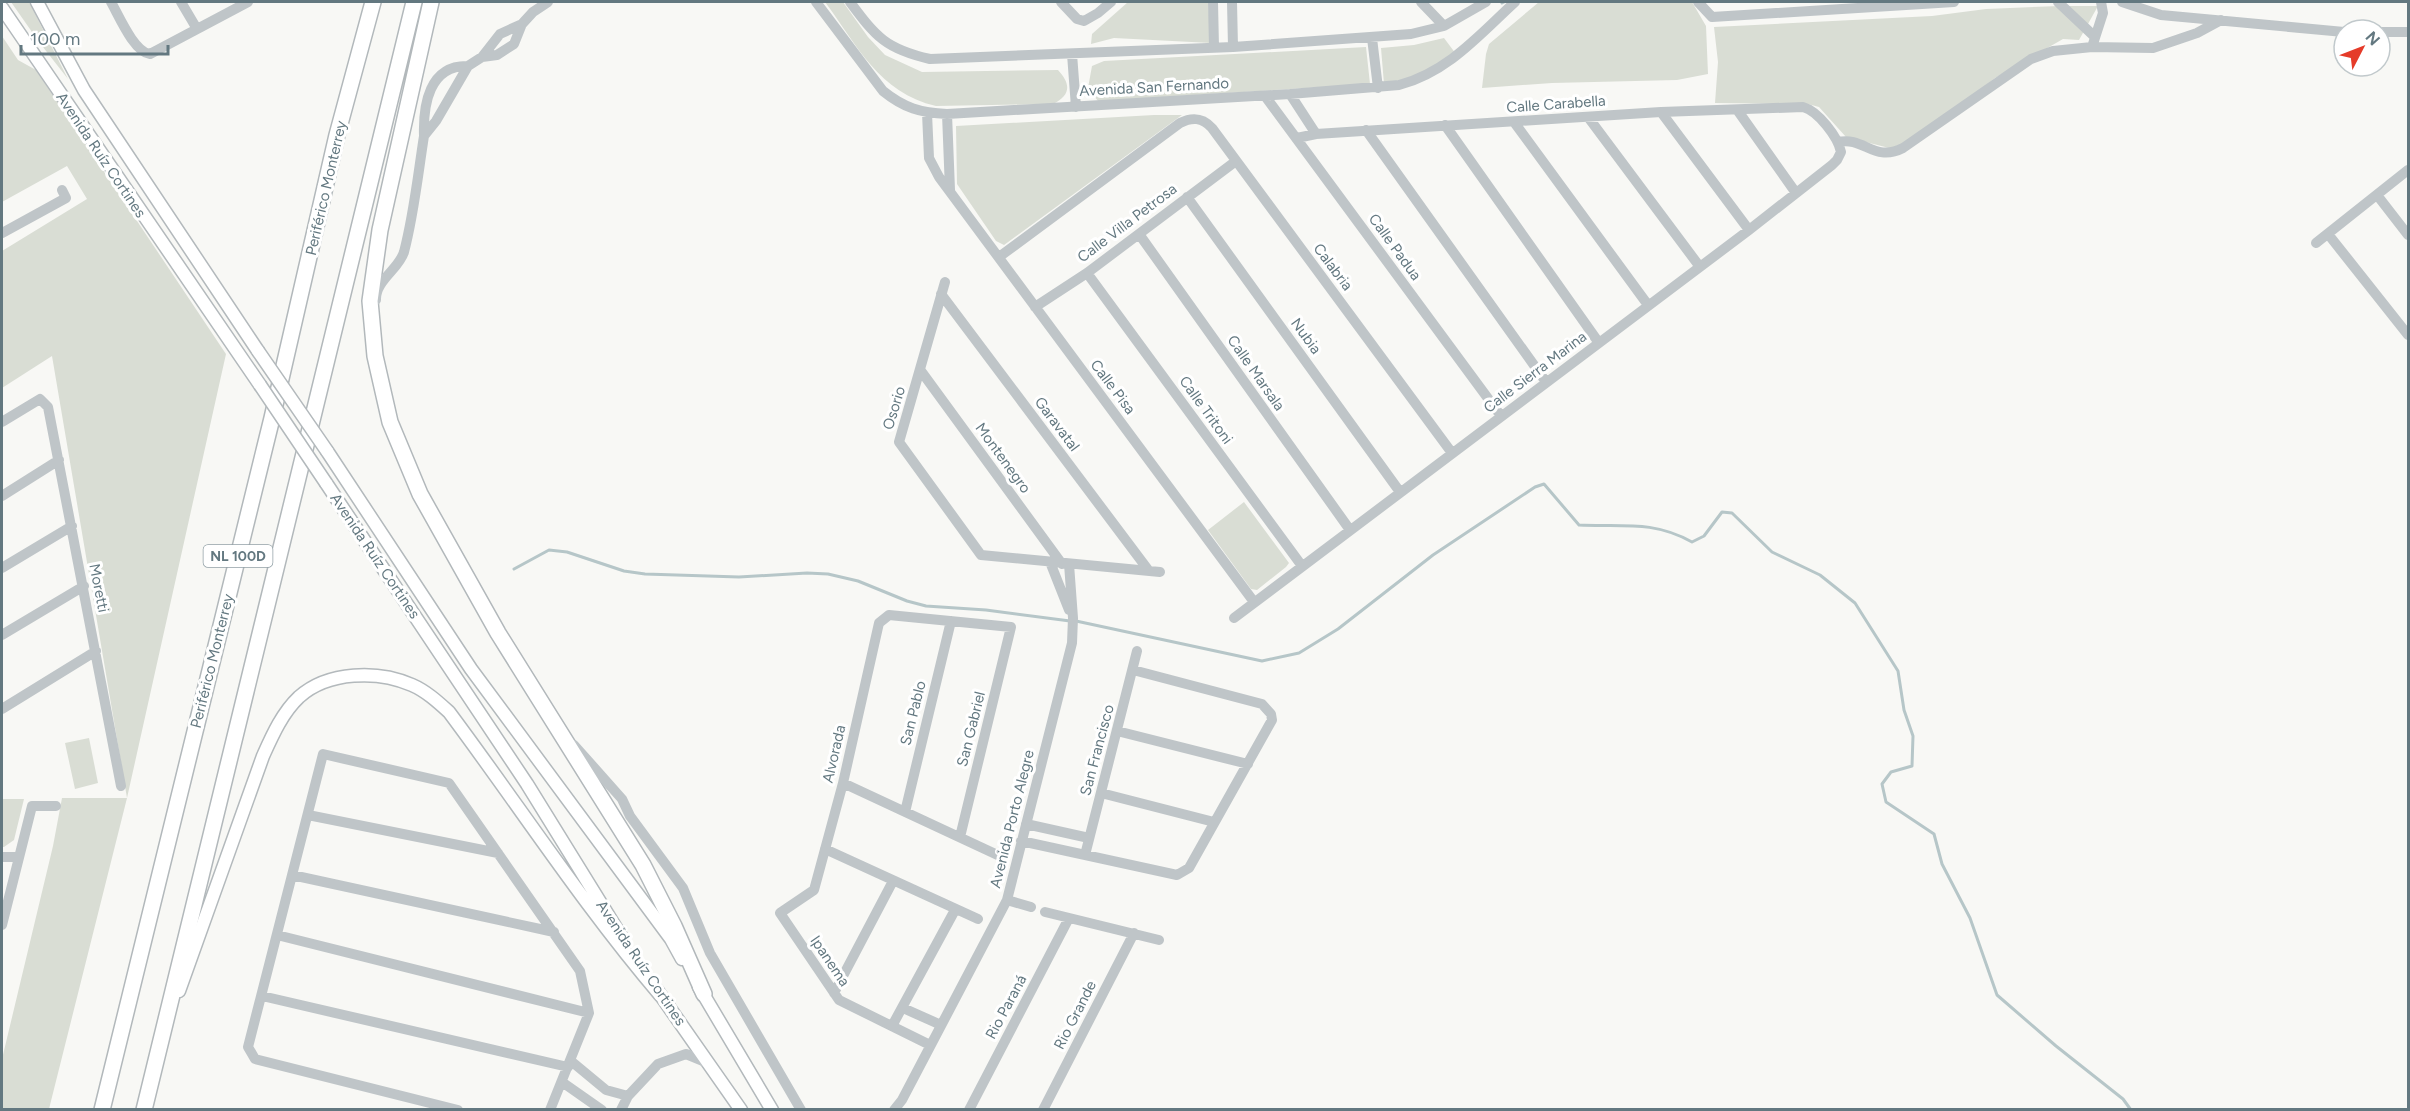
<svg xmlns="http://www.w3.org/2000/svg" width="2410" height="1111" font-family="Figtree,sans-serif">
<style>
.green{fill:#d9ddd4}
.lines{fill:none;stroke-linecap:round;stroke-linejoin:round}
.stream{stroke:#b6c6c8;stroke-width:3}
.major-casing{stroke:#b3b9bc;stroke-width:15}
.highway-casing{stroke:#b2b8bb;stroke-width:18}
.minor{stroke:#bfc5c8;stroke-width:10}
.major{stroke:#fff;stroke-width:12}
.highway{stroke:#fff;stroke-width:15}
.major-bridge-casing{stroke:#b3b9bc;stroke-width:15;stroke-linecap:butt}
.major-bridge{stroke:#fff;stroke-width:12}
.labels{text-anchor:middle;stroke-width:6;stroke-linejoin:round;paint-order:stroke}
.shield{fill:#fff;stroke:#92a0a6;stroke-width:1.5}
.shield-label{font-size:14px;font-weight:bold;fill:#637880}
.street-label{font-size:15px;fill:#637880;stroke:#fff}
</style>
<rect width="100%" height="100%" fill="#f8f8f5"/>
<path class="green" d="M11 2H29L68 79 39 42Z
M825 2H843L868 37 885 55 922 72 1058 70C1071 84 1071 95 1053 104L936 106C879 93 857 45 825 2Z
M1128 2H1208L1211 43 1114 38 1091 44 1092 34Z
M1539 2H1692L1706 26 1708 74 1677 80 1552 83 1482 88 1486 54 1489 44Z
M2059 6H2098L2079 40 2063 39 1995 78 1901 151 1846 137 1819 107 1808 104 1715 103 1718 62 1714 27 1932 16 1986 9Z
M2 36 18 60 36 70 226 354 127 798 49 1109H2V1059L53 846 62 798H127L52 356 2 388V251L87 199 67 166 2 202Z
M1444 38 1456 54 1434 72 1384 84 1381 48 1414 45Z
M1366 47 1370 84 1098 101 1088 88 1092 66 1104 61Z
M1154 115H1182L1004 245 996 241 957 184 956 126Z
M1244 502 1289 563 1286 567 1257 590 1251 589 1208 530Z
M89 738 98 783 75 789 65 743Z
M2 799H24L14 840 4 847H2Z"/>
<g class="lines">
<path class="stream" d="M1502 3 1504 2
M514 569 549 550 567 552 624 571 645 574 739 577 807 573 828 574 858 581 907 601 926 606 986 610 1070 621
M1076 621 1262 661 1299 653 1338 629 1433 555 1535 487 1544 484 1579 525C1621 527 1653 520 1692 542L1704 536 1722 512 1732 513 1772 552 1820 575 1855 603 1898 671 1904 710 1913 736 1912 766 1891 772 1882 784 1886 802 1934 834 1942 864 1970 918 1997 995 2056 1046 2123 1099 2131 1110"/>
<defs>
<path id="major" d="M37 2 84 90 258 351
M2 8 260 385
M327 451 471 669 671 939 682 959
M326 483 527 784 621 936
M699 987 772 1110
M657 990 741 1110
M179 991 263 756C272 736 282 713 299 697 328 671 378 670 412 685 426 691 438 702 449 712 520 807 584 906 661 996"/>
<path id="highway" d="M431 2 380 230 370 301 375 356 390 422 420 494 498 633 643 865 674 926 704 994
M102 1110 272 418 337 135 373 2
M144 1110 414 2"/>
</defs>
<use href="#major" class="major-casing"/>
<use href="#highway" class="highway-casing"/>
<path class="minor" d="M111 2C119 16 134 52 150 54L248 2
M181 2 197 29
M816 2 883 91C904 108 921 113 947 114L1290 94 1399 85C1448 72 1479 35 1515 2
M850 2C876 37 886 49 930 59L1233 47 1411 34 1444 26 1486 2
M1061 2 1077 19 1084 21 1098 13 1111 2
M1213 2 1214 47
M1232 2 1233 47
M1421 2 1444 26
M1698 2 1712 17 1954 2
M2058 2 2095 37
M2122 2 2161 15 2344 32
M2380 32H2408
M1372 38 1378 88
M2092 47 2153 48 2197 33 2221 20
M1072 54 1076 107
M482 57 497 55 514 44 522 24 533 12 548 2
M1290 94 1316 134
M1265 96 1501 416
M1738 111 1796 193
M1661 112 1749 230
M927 113 929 158 939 177 1254 602
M947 114 950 190
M1588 117 1700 267
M1514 122 1648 305
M1445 125 1599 343
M1366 130 1546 382
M424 136 436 121 468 66 482 57 500 34 522 24
M1838 142C1864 136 1874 163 1903 148L2031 59 2053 51 2092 47 2103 13 2101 2
M2377 195 2408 235
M1187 197 1400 492
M2 233 66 198 62 190
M1139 234 1350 530
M2328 234 2408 335
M2316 243 2408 170
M999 257 1180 123C1192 117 1202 117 1212 128L1452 453
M1087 273 1302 566
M945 282 899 442 981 555 1160 572
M941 294 1149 571
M376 300C375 281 399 269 404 252 414 214 418 174 424 136 423 105 429 65 468 66
M1035 307 1087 273 1236 161
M921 371 1062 564
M2 422 40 399 48 407 121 786
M2 496 59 460
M1050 562 1069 610
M2 568 72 526
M1234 618 1749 230 1832 165 1837 160 1841 152C1838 137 1818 111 1803 107L1661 112 1316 134 1297 138
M2 635 84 586
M2 709 96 651
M1117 731 1248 764
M574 745 622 799 630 816 683 888 710 953 801 1110
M843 783 1004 858
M1101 793 1214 822
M905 812 951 621
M308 815 498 853
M1026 824 1089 838
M1021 841 1177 875 1189 868 1272 720 1271 714 1262 704 1133 670
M825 849 978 919
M1085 855 1137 651
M2 857H18
M292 875 554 932
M1007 900 1031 907
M1045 912 1159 940
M2 925 32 806H56
M277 935 589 1013
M834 993 893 881
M262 996 568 1067
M903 1008 941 1025
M892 1026 955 910
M930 1045 839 1000 780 913 814 890 843 783 879 623 889 615 1011 627 960 837
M571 1061 606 1090 628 1096
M562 1082 602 1110
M458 1110 255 1059 248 1047 323 754 449 783 580 971 589 1013 550 1110
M621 1110 628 1096 658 1064 686 1054 708 1063
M894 1110 902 1100 1007 900 1072 643 1073 618 1069 564
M969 1110 1069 918
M1043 1110 1134 933"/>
<use href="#major" class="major"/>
<use href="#highway" class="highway"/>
<defs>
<path id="major-bridge" d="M258 351 327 451
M260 385 326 483"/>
</defs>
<use href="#major-bridge" class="major-bridge-casing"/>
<use href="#major-bridge" class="major-bridge"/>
</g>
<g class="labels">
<rect class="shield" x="203.5" y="545" width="69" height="22" rx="4.5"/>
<g class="shield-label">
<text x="238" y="561">NL 100D</text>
</g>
<g class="street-label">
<text transform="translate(1154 87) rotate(-3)" y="5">Avenida San Fernando</text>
<text transform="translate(1556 104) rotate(-4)" y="5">Calle Carabella</text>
<text transform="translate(101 155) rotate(56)" y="5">Avenida Ruíz Cortines</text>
<text transform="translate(326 188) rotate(-77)" y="5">Periférico Monterrey</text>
<text transform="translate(1127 223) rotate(-37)" y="5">Calle Villa Petrosa</text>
<text transform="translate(1395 247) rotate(54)" y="5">Calle Padua</text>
<text transform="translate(1333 267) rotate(53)" y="5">Calabria</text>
<text transform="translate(1306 336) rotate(54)" y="5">Nubia</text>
<text transform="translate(1535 372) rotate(-37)" y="5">Calle Sierra Marina</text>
<text transform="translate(1256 373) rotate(55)" y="5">Calle Marsala</text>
<text transform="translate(1113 387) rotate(53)" y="5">Calle Pisa</text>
<text transform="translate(894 408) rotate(-73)" y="5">Osorio</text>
<text transform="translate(1206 410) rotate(54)" y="5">Calle Tritoni</text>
<text transform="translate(1057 424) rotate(53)" y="5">Garavatal</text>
<text transform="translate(1003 458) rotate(54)" y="5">Montenegro</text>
<text transform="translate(375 556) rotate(56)" y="5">Avenida Ruíz Cortines</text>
<text transform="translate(99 588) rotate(79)" y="5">Moretti</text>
<text transform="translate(212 661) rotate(-76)" y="5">Periférico Monterrey</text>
<text transform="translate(913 713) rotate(-76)" y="5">San Pablo</text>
<text transform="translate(971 729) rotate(-76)" y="5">San Gabriel</text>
<text transform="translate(1097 750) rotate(-75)" y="5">San Francisco</text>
<text transform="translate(834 754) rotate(-77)" y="5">Alvorada</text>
<text transform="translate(1012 819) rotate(-76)" y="5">Avenida Porto Alegre</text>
<text transform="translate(830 961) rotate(56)" y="5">Ipanema</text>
<text transform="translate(641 963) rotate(56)" y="5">Avenida Ruíz Cortines</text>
<text transform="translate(1006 1007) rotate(-62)" y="5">Rio Paraná</text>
<text transform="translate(1075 1015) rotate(-63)" y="5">Rio Grande</text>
</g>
</g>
<rect width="2410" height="1111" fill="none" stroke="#637880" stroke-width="6"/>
<g transform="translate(2362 48) rotate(48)"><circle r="28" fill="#ffffff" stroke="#c1c9cc" stroke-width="1.5"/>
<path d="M0-4.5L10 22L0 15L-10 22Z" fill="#e53b29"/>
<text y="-9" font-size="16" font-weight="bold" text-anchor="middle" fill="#637880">N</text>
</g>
<path d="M21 45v9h147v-9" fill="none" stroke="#637880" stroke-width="3"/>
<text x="30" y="45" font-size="18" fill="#637880" stroke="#ffffff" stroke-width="4.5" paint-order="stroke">100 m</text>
</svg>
